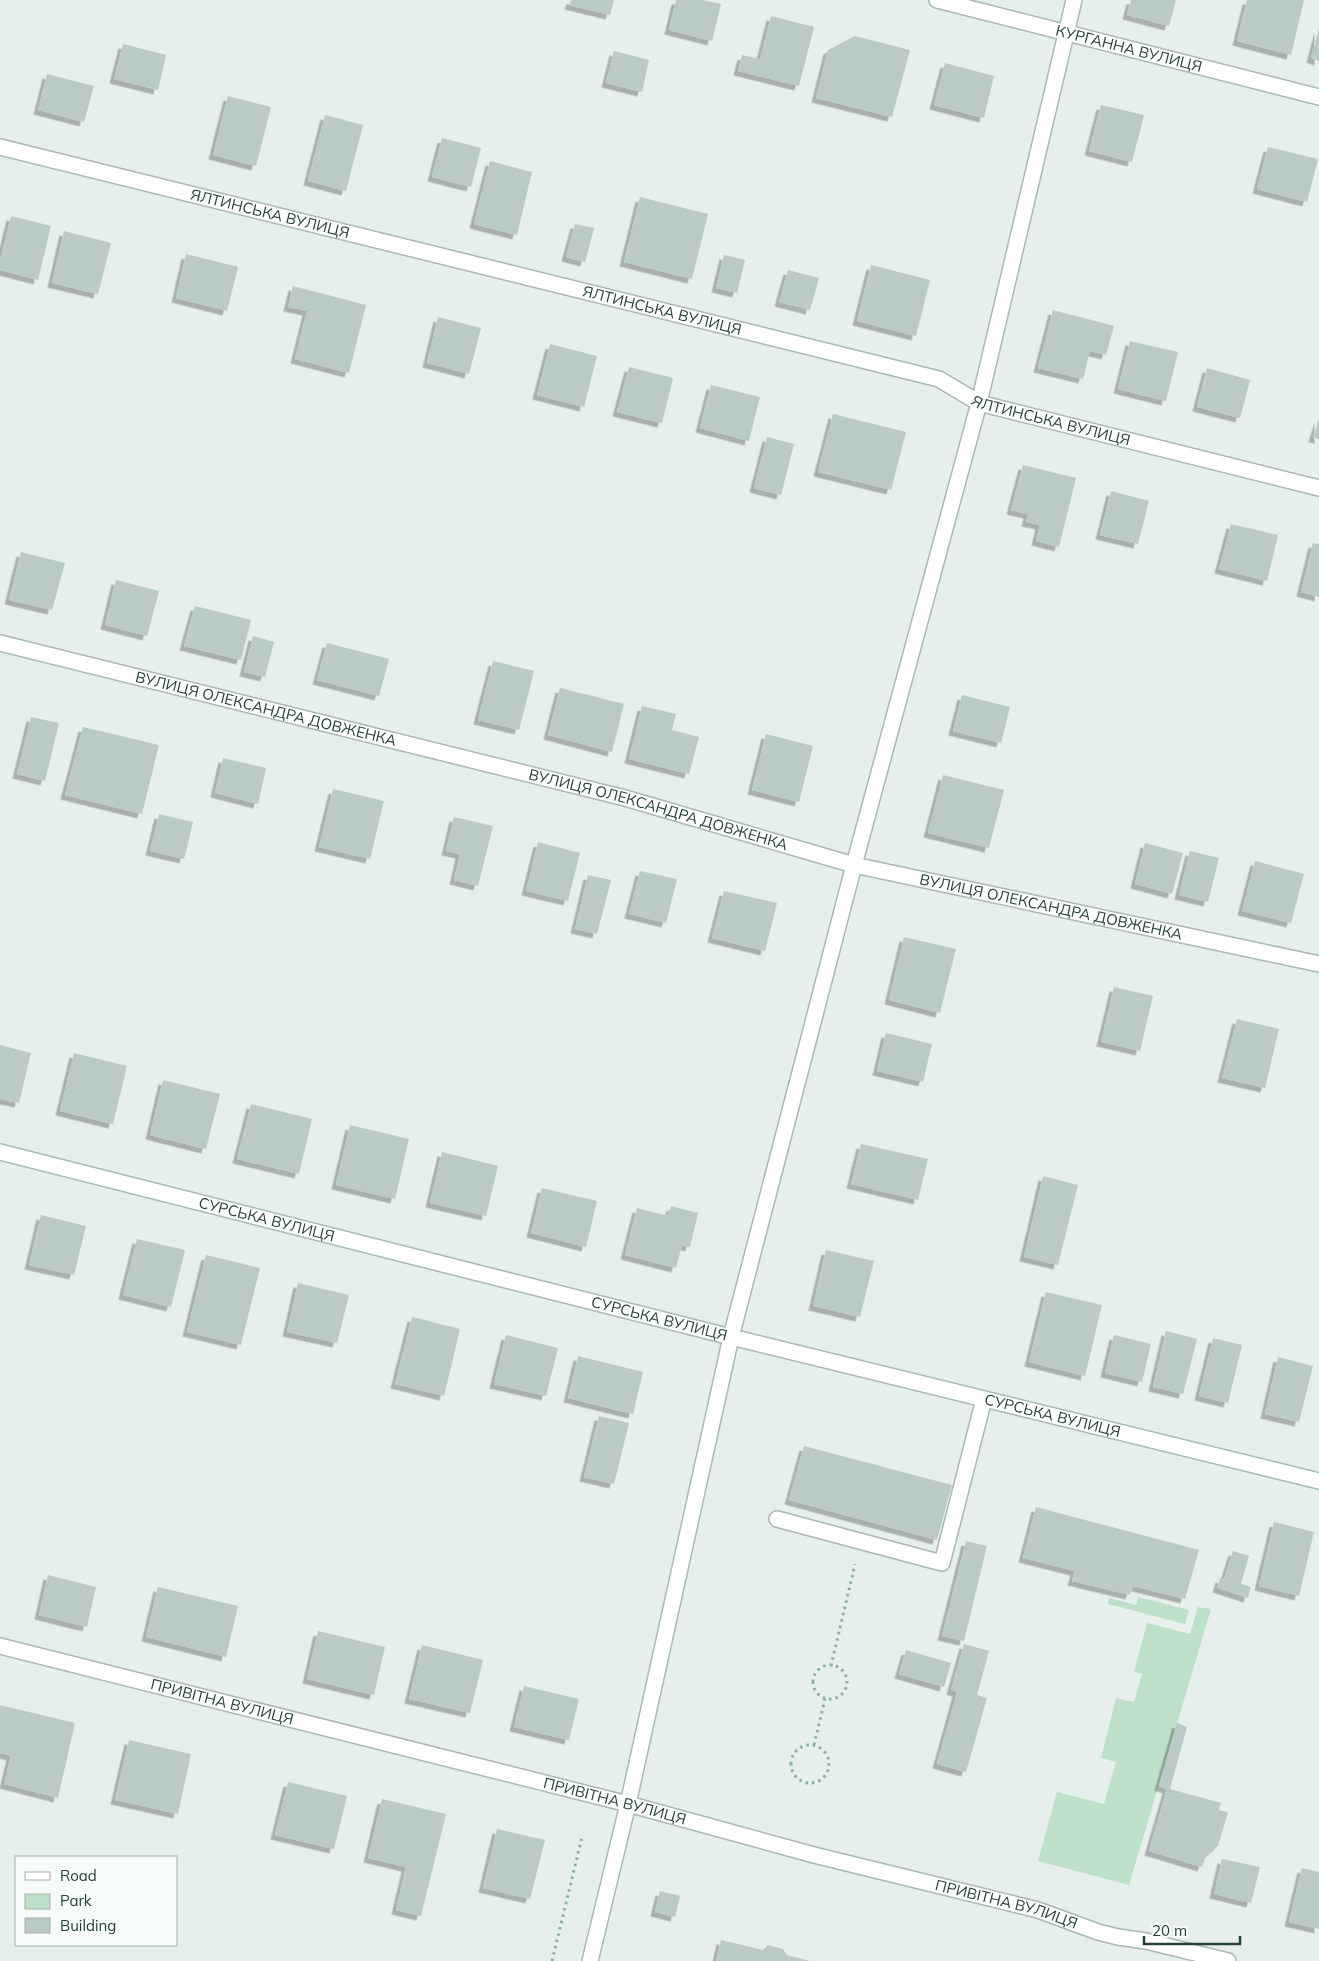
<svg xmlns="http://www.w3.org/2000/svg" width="1319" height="1961" font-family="Mulish,sans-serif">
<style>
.green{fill:#bfe0c8}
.building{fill:#bbcac4;filter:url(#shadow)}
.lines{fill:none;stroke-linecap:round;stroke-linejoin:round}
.lane-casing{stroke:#a8b8b2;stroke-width:18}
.street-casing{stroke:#a8b8b2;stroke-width:18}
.secondary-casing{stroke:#a4bbb3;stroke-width:18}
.path{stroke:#86b3a5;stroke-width:3;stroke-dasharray:2.5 4;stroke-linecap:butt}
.lane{stroke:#fff;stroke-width:15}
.street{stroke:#fff;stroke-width:15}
.secondary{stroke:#fff;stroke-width:15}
.labels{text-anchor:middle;stroke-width:5;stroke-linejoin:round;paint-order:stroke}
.street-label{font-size:15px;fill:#24423a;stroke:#f7fbf9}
</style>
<defs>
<filter id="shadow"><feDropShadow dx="-4.5" dy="4.5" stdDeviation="0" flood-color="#0004"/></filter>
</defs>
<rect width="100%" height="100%" fill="#e6efeb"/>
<path class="green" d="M1138 1597 1189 1610 1185 1624 1108 1604 1109 1598 1136 1605Z
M1198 1607 1211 1609 1129 1885 1038 1861 1057 1792 1104 1804 1116 1762 1101 1758 1116 1698 1134 1702 1142 1674 1134 1672 1147 1623 1190 1634Z"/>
<path class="building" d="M571 0H614L610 15 569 5Z
M676 0H703L721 4 712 41 669 30Z
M1131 0H1176L1169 26 1127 15Z
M1247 0H1304L1291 55 1237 41Z
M771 16 814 27 799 86 738 71 742 55 760 59Z
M1319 28V61L1311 58Z
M855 36 910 50 892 117 816 98 828 50Z
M123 44 166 55 158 90 114 79Z
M614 51 649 60 642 92 606 83Z
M945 63 994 76 984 118 934 105Z
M47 74 94 86 84 122 38 110Z
M228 96 271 107 256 166 213 155Z
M1101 105 1144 115 1132 162 1089 151Z
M325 115 363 125 346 191 308 181Z
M442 138 481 148 471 187 432 177Z
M1268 147 1318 159 1307 202 1257 189Z
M490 161 532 172 517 235 474 224Z
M640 197 708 214 692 279 624 262Z
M11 216 51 226 38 280 0 270V261Z
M575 224 594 228 585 262 566 257Z
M64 231 111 243 98 294 52 283Z
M186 254 238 267 227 311 176 298Z
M724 255 745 260 737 293 716 288Z
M871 265 930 280 916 336 857 321Z
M788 270 819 278 810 310 779 302Z
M293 286 366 305 349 373 295 359 307 311 288 307Z
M1053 310 1114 326 1106 355 1090 351 1083 379 1038 368Z
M438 317 481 328 469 374 427 363Z
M1130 341 1178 352 1166 401 1118 389Z
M550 344 597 356 584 407 537 395Z
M629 367 673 378 662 423 617 412Z
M1207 368 1250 380 1240 418 1197 407Z
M711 385 760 397 749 441 700 428Z
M833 414 906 432 891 490 818 472Z
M1319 418V439L1313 438Z
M767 437 794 444 781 495 754 488Z
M1023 465 1076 478 1059 547 1036 541 1040 525 1026 522 1028 514 1011 510Z
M1111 491 1149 501 1138 544 1100 535Z
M1231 524 1278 535 1267 581 1219 569Z
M1313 543 1319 544V597L1301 592Z
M21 552 65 563 52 610 9 600Z
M116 580 159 591 147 636 105 625Z
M195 606 251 620 241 660 184 646Z
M253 636 274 642 265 677 244 672Z
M327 643 389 659 379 696 317 680Z
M493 661 534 671 519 730 478 720Z
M560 688 624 704 612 752 548 735Z
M962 695 1010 707 1001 743 953 731Z
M642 706 676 714 672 730 699 737 689 774 629 759Z
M31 717 59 723 45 781 17 774Z
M83 727 159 745 142 814 65 795Z
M766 734 813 746 799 802 752 790Z
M223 758 266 768 258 804 215 793Z
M943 775 1004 790 989 848 928 833Z
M333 789 384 801 370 859 319 847Z
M159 814 193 822 184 859 150 851Z
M454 817 493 826 478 886 454 880 460 854 446 851Z
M538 842 580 853 568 901 526 891Z
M1145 843 1183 853 1172 894 1135 884Z
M1190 851 1219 858 1208 902 1179 895Z
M1255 861 1304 874 1291 923 1242 911Z
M640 871 677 879 666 923 629 914Z
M588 875 611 880 597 934 575 929Z
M724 891 777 903 765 951 712 938Z
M904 937 956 949 940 1013 889 1000Z
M1114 987 1153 996 1140 1051 1101 1042Z
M1237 1019 1279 1029 1265 1088 1222 1078Z
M886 1033 932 1044 923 1082 877 1071Z
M0 1045 31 1053 19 1103 0 1099Z
M74 1053 127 1066 113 1124 60 1111Z
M163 1080 220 1094 206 1149 150 1135Z
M251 1104 312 1119 299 1174 237 1159Z
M350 1125 409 1139 395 1199 336 1185Z
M861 1144 928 1159 918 1200 851 1184Z
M442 1152 498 1166 486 1216 430 1203Z
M1043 1176 1078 1185 1058 1265 1024 1257Z
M542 1188 597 1201 586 1247 531 1233Z
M671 1206 698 1213 690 1247 682 1245 676 1268 625 1255 637 1208 668 1216Z
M41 1215 86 1226 74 1275 29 1265Z
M137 1239 185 1250 171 1307 123 1295Z
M826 1250 874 1261 860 1317 813 1306Z
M206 1255 260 1268 241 1345 187 1332Z
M298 1283 349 1295 337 1343 287 1332Z
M1046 1292 1102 1305 1085 1376 1029 1362Z
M412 1317 460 1329 444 1396 395 1384Z
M1166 1331 1197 1339 1183 1394 1153 1387Z
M506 1335 558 1348 546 1396 494 1384Z
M1114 1335 1151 1344 1142 1382 1105 1373Z
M1213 1338 1242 1345 1228 1403 1199 1396Z
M578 1356 643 1372 633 1414 568 1398Z
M1278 1357 1313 1366 1299 1422 1265 1414Z
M599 1416 629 1423 614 1484 584 1477Z
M804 1446 952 1485 937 1540 789 1500Z
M1036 1507 1199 1550 1185 1599 1133 1586 1130 1595 1072 1581 1075 1571 1023 1558Z
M1274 1522 1314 1532 1299 1596 1259 1586Z
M966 1541 987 1546 964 1641 942 1636Z
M1233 1551 1249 1556 1241 1584 1251 1587 1248 1598 1217 1588 1220 1578 1224 1579Z
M48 1575 96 1587 87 1627 39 1615Z
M158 1587 238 1606 226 1657 146 1637Z
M318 1631 385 1647 374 1695 307 1679Z
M964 1644 989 1651 977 1695 987 1698 966 1772 937 1764 957 1692 951 1690Z
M422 1645 483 1660 470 1713 409 1699Z
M906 1650 951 1663 944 1687 899 1674Z
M524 1686 579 1699 569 1740 514 1727Z
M0 1705 75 1723 58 1798 4 1784 11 1756 0 1753Z
M1177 1723 1187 1727 1170 1789 1221 1803 1219 1810 1228 1812 1218 1846 1206 1856 1202 1867 1149 1851 1167 1789 1159 1786Z
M129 1740 191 1754 178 1814 115 1800Z
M288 1782 347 1796 334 1849 275 1835Z
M382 1799 446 1814 421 1916 396 1910 406 1867 368 1858Z
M497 1829 545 1840 530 1899 483 1888Z
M1222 1859 1260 1867 1251 1903 1214 1894Z
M1302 1868 1319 1872V1929L1289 1922Z
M660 1891 680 1896 675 1917 655 1912Z
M721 1940 763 1950 768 1945 783 1949 787 1955 810 1961H716Z"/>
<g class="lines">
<defs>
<path id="lane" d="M777 1519 942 1563 984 1399"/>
<g id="street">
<path id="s1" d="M937 0 1319 97"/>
<path id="s2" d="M0 147 939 379 979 403 1319 488"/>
<path id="s3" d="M0 643 625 798 854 865 1319 964"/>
<path d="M731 1337 854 865 979 403 1074 0"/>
<path id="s4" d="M0 1646 628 1804 814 1855 1038 1910 1098 1932 1118 1937 1146 1941 1228 1961"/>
</g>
<g id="secondary">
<path id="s5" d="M0 1152 731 1337 1319 1481"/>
<path d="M590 1961 628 1804 731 1337"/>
</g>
</defs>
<use href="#lane" class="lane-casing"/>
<use href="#street" class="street-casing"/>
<use href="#secondary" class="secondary-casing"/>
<path class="path" d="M813 1682a17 17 0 1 1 34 0a17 17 0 1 1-34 0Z
M831 1666 855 1564
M791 1764a19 19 0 1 1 38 0a19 19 0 1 1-38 0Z
M814 1745 825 1699
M552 1961 582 1837"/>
<use href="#lane" class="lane"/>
<use href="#street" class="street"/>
<use href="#secondary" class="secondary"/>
</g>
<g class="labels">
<g class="street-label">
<text dy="5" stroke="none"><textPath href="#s1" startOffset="198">КУРГАННА ВУЛИЦЯ</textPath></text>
<text dy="5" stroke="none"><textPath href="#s2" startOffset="278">ЯЛТИНСЬКА ВУЛИЦЯ</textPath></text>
<text dy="5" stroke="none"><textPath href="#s2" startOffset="682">ЯЛТИНСЬКА ВУЛИЦЯ</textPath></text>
<text dy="5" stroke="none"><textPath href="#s2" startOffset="1088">ЯЛТИНСЬКА ВУЛИЦЯ</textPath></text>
<text dy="5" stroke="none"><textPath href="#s3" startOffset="274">ВУЛИЦЯ ОЛЕКСАНДРА ДОВЖЕНКА</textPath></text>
<text dy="5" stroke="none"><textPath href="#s3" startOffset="679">ВУЛИЦЯ ОЛЕКСАНДРА ДОВЖЕНКА</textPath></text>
<text dy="5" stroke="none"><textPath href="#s3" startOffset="1084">ВУЛИЦЯ ОЛЕКСАНДРА ДОВЖЕНКА</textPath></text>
<text dy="5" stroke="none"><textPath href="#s5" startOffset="275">СУРСЬКА ВУЛИЦЯ</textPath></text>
<text dy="5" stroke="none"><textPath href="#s5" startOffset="680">СУРСЬКА ВУЛИЦЯ</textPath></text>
<text dy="5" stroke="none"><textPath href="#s5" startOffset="1085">СУРСЬКА ВУЛИЦЯ</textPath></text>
<text dy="5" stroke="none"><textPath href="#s4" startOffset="229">ПРИВІТНА ВУЛИЦЯ</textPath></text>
<text dy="5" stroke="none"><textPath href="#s4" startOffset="634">ПРИВІТНА ВУЛИЦЯ</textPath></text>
<text dy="5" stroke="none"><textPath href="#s4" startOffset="1039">ПРИВІТНА ВУЛИЦЯ</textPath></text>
</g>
</g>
<rect x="15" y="1856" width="162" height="90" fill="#f7fbf9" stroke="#a3b1ad"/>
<rect x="25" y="1872" width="25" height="8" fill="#ffffff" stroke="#a3b1ad"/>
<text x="60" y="1881" font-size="15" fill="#24423a">Road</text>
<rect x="25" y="1894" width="25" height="15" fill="#bfe0c8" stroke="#a3b1ad"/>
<text x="60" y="1906" font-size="15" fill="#24423a">Park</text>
<rect x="25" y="1918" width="25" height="15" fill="#bbcac4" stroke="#a3b1ad"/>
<text x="60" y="1931" font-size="15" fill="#24423a">Building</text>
<path d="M1144 1936v8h96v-8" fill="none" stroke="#24423a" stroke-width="2.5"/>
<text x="1152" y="1936" font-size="15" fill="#24423a" stroke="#f7fbf9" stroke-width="4" paint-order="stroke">20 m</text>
</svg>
